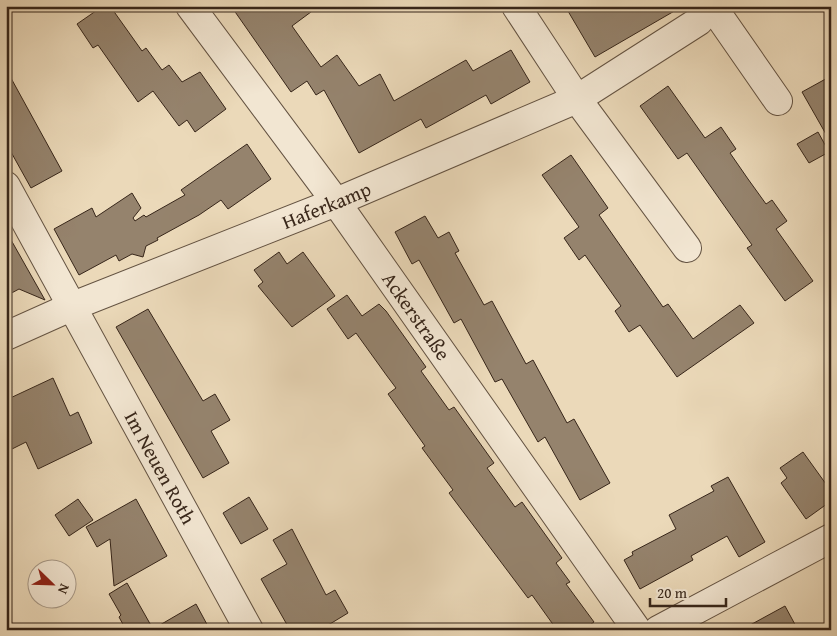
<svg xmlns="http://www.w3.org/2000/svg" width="837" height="636" font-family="'Gentium Book Plus',serif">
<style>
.building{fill:#95836d;stroke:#37261a}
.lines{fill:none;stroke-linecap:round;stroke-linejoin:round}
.street-casing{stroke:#645342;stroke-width:30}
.street{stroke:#f2e6d2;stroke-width:28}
.labels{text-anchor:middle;stroke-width:4;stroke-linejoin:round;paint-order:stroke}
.street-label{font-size:20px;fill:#37261a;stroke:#f2e6d2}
</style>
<rect width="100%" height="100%" fill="#ebd9b9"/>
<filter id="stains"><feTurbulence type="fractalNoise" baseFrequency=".004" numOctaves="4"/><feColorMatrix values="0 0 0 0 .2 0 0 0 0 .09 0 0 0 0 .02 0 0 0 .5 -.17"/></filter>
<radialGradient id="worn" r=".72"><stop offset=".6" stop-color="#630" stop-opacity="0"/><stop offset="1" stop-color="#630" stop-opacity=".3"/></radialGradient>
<path class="building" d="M103 6H110L142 51 146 48 162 70 169 65 182 82 200 72 226 109 195 132 187 120 179 126 153 91 138 102 98 45 93 48 77 24Z
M231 6H319L292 26 321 67 337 55 359 86 380 74 394 101 466 60 473 71 511 50 530 82 491 104 486 95 426 128 421 119 359 153 324 90 316 95 307 81 291 92Z
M565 6H683L595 57Z
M6 69 62 171 31 188 6 143V140L11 137 6 127Z
M831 76V143L802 92Z
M668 86 705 138 721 127 736 149 730 153 748 179 766 204 772 200 787 221 776 229 813 281 785 301 747 248 752 245 687 153 678 159 640 106Z
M818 132 829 152 809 163 797 144Z
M247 144 271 179 228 209 221 200 199 215 157 238 158 240 146 246 143 257 132 254 119 261 116 255 79 275 54 229 92 208 96 217 132 193 141 208 133 218 135 221 144 215 146 217 185 195 181 190Z
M571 155 608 208 599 215 663 307 668 304 693 339 740 305 754 323 677 377 640 325 629 332 615 311 621 306 585 255 579 260 564 238 579 227 542 175Z
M425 216 438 238 449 232 459 251 455 253 484 305 492 301 526 364 533 360 567 423 574 419 610 483 580 500 545 437 538 442 502 379 495 382 461 319 454 323 419 260 412 264 395 232Z
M6 231 45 300 19 289 6 296Z
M279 252 287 264 303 252 335 296 292 327 258 286 263 282 254 270Z
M347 295 362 316 379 304 386 311 426 367 421 371 449 410 454 407 494 463 487 468 515 507 522 502 562 558 556 563 570 582 566 584 594 622 583 630H557L532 595 528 598 449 493 453 490 422 448 425 446 388 394 396 388 387 376 356 333 348 339 327 309Z
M148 309 203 401 215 394 230 420 211 431 229 463 203 478 116 327Z
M53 378 70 416 78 412 92 443 38 469 26 442 6 452V400Z
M803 452 831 491V501L806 519 781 483 787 478 780 468Z
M728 477 765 542 739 557 727 536 691 556 693 560 640 589 624 560 633 555 632 552 676 529 669 515 714 491 711 486Z
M249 497 268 529 241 544 223 513Z
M78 499 93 520 69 536 55 515Z
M136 499 167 556 114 586 110 539 97 547 86 527Z
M292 529 326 595 335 590 348 613 320 630H290L261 579 287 564 273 540Z
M127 583 153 629 196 604 210 630H126L119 617 121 615 109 594Z
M785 606 798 630H741Z"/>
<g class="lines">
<defs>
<g id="street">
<path id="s1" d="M190 6 336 202 637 630"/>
<path d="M516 6 577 99 687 248"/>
<path d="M712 6 778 101"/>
<path id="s2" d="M6 186 249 630"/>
<path id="s3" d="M6 336 73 306 336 202 577 99 699 21 710 6"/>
<path d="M658 630 831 538"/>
</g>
</defs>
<use href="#street" class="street-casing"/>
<use href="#street" class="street"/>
</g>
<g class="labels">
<g class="street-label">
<text dy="7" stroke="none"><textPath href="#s3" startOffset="346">Haferkamp</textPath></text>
<text dy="7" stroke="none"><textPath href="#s1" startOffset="384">Ackerstraße</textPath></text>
<text dy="7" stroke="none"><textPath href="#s2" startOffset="321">Im Neuen Roth</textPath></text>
</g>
</g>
<rect width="837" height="636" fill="none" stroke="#ebd9b9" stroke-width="25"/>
<rect x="8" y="8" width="822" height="621" fill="none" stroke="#37261a" stroke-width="2.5"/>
<rect x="12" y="12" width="812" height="611" fill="none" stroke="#37261a"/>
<g transform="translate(52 584) rotate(113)"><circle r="24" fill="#f2e6d2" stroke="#a79988"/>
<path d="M0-4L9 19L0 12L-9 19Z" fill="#8f2418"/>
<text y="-8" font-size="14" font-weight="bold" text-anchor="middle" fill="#37261a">N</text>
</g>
<path d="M650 598v8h76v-8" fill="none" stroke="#37261a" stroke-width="2.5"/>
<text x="657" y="598" font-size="15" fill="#37261a" stroke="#f2e6d2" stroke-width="4" paint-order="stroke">20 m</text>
<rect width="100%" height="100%" filter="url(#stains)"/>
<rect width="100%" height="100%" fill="url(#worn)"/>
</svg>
